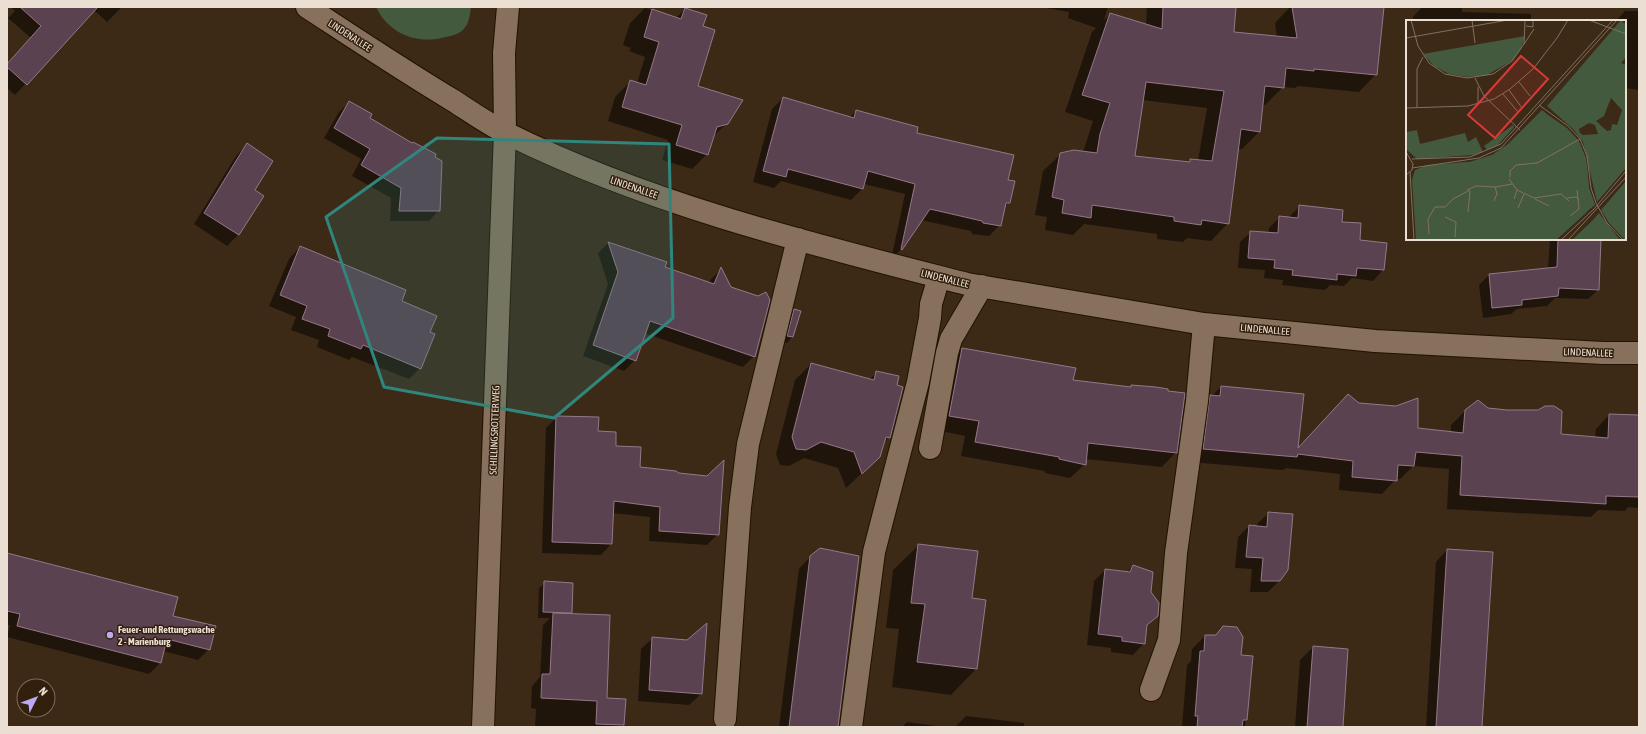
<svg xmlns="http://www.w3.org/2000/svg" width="1646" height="734" font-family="'Asap Condensed',sans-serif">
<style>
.green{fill:#445a3e}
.shadow{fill:#0007;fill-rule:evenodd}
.building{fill:#5b4251;stroke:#947889;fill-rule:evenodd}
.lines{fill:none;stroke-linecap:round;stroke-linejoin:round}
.minor-casing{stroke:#221201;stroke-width:24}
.minor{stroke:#87715c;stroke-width:22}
.marked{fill:#30867d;fill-opacity:0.2;stroke:#30867d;stroke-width:3;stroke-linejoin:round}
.poi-dot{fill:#bcaaf6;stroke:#32200d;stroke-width:1.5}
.labels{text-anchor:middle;stroke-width:3;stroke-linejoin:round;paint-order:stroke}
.street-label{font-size:10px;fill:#ebded3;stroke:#32200d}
.poi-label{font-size:10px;font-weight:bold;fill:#ebded3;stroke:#32200d;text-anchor:start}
.inset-road{fill:none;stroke:#827162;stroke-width:1}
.view{fill:#d83a39;fill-opacity:0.15;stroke:#d83a39;stroke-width:2}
.inset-edge{fill:none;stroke:#ebded3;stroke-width:2}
</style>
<rect width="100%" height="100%" fill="#3c2916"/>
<path class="green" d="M376 7H471C470 15 469 24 463 30 458 34 452 36 446 37 417 45 389 34 376 7Z"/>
<path class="shadow" d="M11 7H122L107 22 94 10 15 95 7 88V64L31 38 8 18 15 11Z
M1040 7H1108L1104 20 1110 14 1146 25 1147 7H1235L1233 33 1277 37 1275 23 1290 7H1382L1376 74 1359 92 1298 86 1295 88 1283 87 1265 105H1262L1259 132 1242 149H1238L1228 223 1211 241 1187 238 1183 242 1157 239V234L1084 224 1073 235 1045 230 1047 217 1035 215 1043 171 1061 154 1083 152 1093 121 1065 112 1092 32 1096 28 1068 18 1069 12ZM1142 100 1207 108 1198 161 1190 160 1187 163 1134 156Z
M1422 7H1462V12L1531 14V21H1413V17Z
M645 8 676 18 685 9 702 27 696 87 727 123 712 138 707 154 692 169 662 160 668 140 608 121 615 97 630 82 637 83 645 57 629 51 631 48 623 45 630 23Z
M1625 11H1639V90L1625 88V21H1616Z
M783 98 849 118 856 111 916 134 1007 181 1009 203 1004 207 1000 225 989 236 972 234 971 231 921 220 901 249 891 260 905 194 864 184 862 189 851 200 781 181 774 188 753 182 772 109Z
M349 102 369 119 412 144 439 210 429 221H390L391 198 352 176 361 159 324 138 339 112Z
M247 145 254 191 238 235 227 246 194 224 236 156Z
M1300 206 1341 222 1383 270 1373 281 1352 278 1344 286 1330 285 1325 290 1282 285 1283 280 1264 278 1265 270 1238 268 1240 242 1251 232 1268 234 1269 228 1280 217H1289Z
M1550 239H1600L1598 290 1588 299 1555 298 1547 306 1517 309 1511 314 1483 318 1479 285 1489 275 1548 269Z
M608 243 664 267 709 283 711 279 721 269 754 356 743 367 644 333 635 360 624 371 583 356 608 284 598 253Z
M300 247 401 302 428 333 420 368 409 379 352 357 349 360 317 347 319 340 291 330 296 317 269 306 289 259Z
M794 310 800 312 792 337 787 343 782 341 789 315Z
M962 349 1072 381 1129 388 1132 386 1176 452 1162 467 1086 459 1085 464 1070 478 1045 473V471L961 456 965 436 936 430 948 363Z
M811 364 869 380 877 372 889 437 883 443 879 457 846 488 838 468 804 458 789 466 780 465 776 454 795 380Z
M1221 387 1297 450 1359 404 1417 429 1451 433V425L1465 411 1488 409 1560 434 1595 438 1596 429 1609 415 1639 416V508L1628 507 1625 511 1598 510 1591 517 1447 509 1449 469 1413 466 1400 479H1396L1382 494 1339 490 1340 474 1286 468 1283 470 1190 462 1197 410Z
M557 417 597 432 718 534 707 545 649 541 650 517 612 513 611 544 601 555 542 553 546 428Z
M1269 513 1279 581 1268 592H1250L1252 569 1235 568 1238 537 1249 526 1257 527V524Z
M919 545 971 599 985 601 976 669 951 695 892 687 899 629 886 628 893 570Z
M1447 550 1481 727H1426L1436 562Z
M7 554 172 617 209 649 198 660 163 651 160 663 149 674 7 637 10 625H7Z
M810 557 837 727H779L799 569Z
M1133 566 1150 592 1157 615 1146 627 1144 643 1133 655 1111 652V648L1087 645 1094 581 1105 570 1127 572Z
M545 583 572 584 571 613 569 615 606 699 625 700 623 727H535L536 709 531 708 532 686 540 677 543 625 550 618H538L539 588Z
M1224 627 1240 656 1252 657 1245 727H1182L1187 665 1191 661 1192 649 1205 636H1215Z
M653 638 701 694 689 705 638 701 641 649Z
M1313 647 1342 727H1295L1300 660Z
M966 716 1024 723V727H955Z
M907 722 944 727H902Z"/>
<path class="building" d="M20 7H98L27 85 7 67V64L41 26Z
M1163 7H1236L1234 32 1297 38 1292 7H1384L1377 75 1314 69V71L1286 68 1284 88 1265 86 1260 132 1241 129 1229 224 1202 220 1201 225 1174 221V217L1092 205 1091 218 1062 213 1064 200 1052 197 1060 153 1074 150 1097 153 1100 134 1110 103 1082 95 1110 13 1162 29ZM1146 82 1224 91 1212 161 1190 159V162L1135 156Z
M685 8 707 15 703 26 715 30 698 86 743 100 728 124 717 127 708 155 676 145 682 125 622 107 630 80 646 85 659 42 644 37 652 9 681 19Z
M783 97 854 118 856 110 918 127 917 133 1014 155 1008 180 1015 181 1010 203H1006L1001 226 983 223 982 221 930 209 902 250 901 249 915 184 868 171 863 189 788 169 786 177 763 171Z
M349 101 372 114 370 118 412 143 413 142 436 154 435 157 442 161 440 211H399L401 188 361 165 370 149 334 128Z
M247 143 273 161 255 190 264 196 239 235 204 213Z
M1299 205 1343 210 1342 222 1361 223 1360 240 1387 243 1384 270 1357 268 1356 276 1337 274V280L1292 275 1293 270 1274 268 1275 260 1248 258 1250 231 1278 233 1279 216 1298 218Z
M1558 239H1601L1599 290 1559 288 1558 296 1522 300V305L1492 308 1489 274 1557 267Z
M608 242 667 262 665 267 714 284 721 267 731 287 758 296 766 292 770 300 755 357 650 321 636 361 593 345 618 272Z
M300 246 406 290 402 301 437 316 430 332 435 334 421 369 363 345 361 349 328 336 330 329 302 319 307 306 280 295Z
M794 309 801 311 793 337 787 336Z
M962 348 1076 368 1073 380 1131 387V385L1156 387 1168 389V391L1185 393 1177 453 1088 443 1086 465 1059 459V457L975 442 979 421 949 416Z
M811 363 874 380 876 371 899 376 897 385 903 387 890 438 886 437 880 457 862 474 854 452 821 442 806 450 796 449 792 437Z
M1221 386 1304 394 1298 448 1348 394 1359 403 1396 406 1418 398V428L1463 433 1465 410 1478 400 1488 408 1507 410H1538L1545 406H1554L1562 411 1561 434 1608 438 1609 414 1639 415V497L1606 496V504L1460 495 1462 456 1416 452 1414 466 1398 465 1397 481 1352 477 1353 461 1298 454 1297 457 1203 449 1210 395 1220 396Z
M556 416 599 417 598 431 616 432V446L641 447 640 467 676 471 679 473 707 476 724 460 719 535 659 531 660 507 614 501 612 544 552 542Z
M1268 512 1293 514 1288 570 1280 581H1261L1263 558 1246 557 1249 525 1267 527Z
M918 544 978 551 972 598 986 600 977 669 917 662 925 604 911 603Z
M820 548 859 556 838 727H789L810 556Z
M1447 549 1493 552 1482 727H1436Z
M7 553 178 597 173 616 216 626 210 650 167 639 161 663 17 626 20 614 7 611Z
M1133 565 1153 572 1151 592 1159 603 1158 616 1147 625 1145 644 1122 641V637L1098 634 1105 569 1130 572Z
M544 581 573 583 572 613 543 612Z
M553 613 610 615 607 698 626 699 624 725 596 724 597 701 541 698 542 674H550Z
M707 623 702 694 649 690 652 637 687 640Z
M1223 626 1237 627 1243 637 1241 655 1253 656 1247 720H1243L1242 727H1197L1198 716H1195L1200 651H1204L1205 635H1216Z
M1313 646 1348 649 1343 727H1307Z"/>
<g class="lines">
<defs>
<path id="minor" d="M307 7C356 39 404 71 454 101 471 112 488 124 506 133 651 205 811 244 967 284L1204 324 1375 341 1603 353H1639
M930 448 947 353 951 339 982 286
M1151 690 1169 640 1176 553 1197 401 1204 324
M725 719 740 507 748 444 798 239
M483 727 505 132 504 53 508 7
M851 727 874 552 918 382 930 318 931 304 939 277"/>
</defs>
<use href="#minor" class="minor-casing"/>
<use href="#minor" class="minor"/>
</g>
<path class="marked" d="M437 138 669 144 673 318 554 418 384 387 326 217Z"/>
<circle class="poi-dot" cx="110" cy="635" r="4"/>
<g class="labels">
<g class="street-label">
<text transform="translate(350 35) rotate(33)" y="4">LINDENALLEE</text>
<text transform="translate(634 187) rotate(19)" y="4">LINDENALLEE</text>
<text transform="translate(945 278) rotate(14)" y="4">LINDENALLEE</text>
<text transform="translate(1265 329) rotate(5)" y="4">LINDENALLEE</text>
<text transform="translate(1588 352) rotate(2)" y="4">LINDENALLEE</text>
<text transform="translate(494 430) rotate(-88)" y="4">SCHILLINGSROTTER WEG</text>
</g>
<g class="poi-label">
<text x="118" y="633">Feuer- und Rettungswache<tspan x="118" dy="12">2 - Marienburg</tspan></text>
</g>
</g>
<g transform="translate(1406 20)">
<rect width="220" height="220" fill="#3c2916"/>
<path d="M119 16 115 29 107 40 81 55 61 57 43 54 28 46 17 34ZM136 90 170 118 181 145 183 168 189 185 185 188 150 220H10L6 160 9 150 21 145 64 142 86 135 102 124Z" fill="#445a3e"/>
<path d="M215 0H220L216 2 220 4V37L215 43 220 45V148L191 182 177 122 167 109 141 86ZM205 78 216 90 211 105 206 104 205 110 201 111 190 101 198 96ZM183 103 189 105 192 114 177 115 174 113 173 109ZM136 91 161 108 173 121 180 138 183 168 189 185 185 188 181 183 178 171 166 172 129 164 137 160 148 164V161L152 158V163L167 168 175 166 178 162 174 158 166 157 161 147 155 149 165 141 170 149 174 144 170 136 160 138 151 146 138 145 129 149 110 150 107 151 109 155 89 145 83 147 82 152 44 161 31 169 19 183 23 190H20L19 199 21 202 22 214 20 220H11L9 189 12 188 13 174H17L18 170 10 164 18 162 21 157 31 158 44 153 47 143 64 142 86 135 87 137 81 141 94 145ZM107 105 108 107 92 125 81 130 78 126ZM11 110 14 124 59 113 62 122 70 117 77 132 67 135 11 139 0 129V112ZM81 161 83 168 79 173 76 207 70 206 69 208 76 209V220H67L70 195 63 192 64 184 67 183 70 166ZM220 161V220H219L203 203 195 190ZM93 165 94 172 113 183 111 188 108 187 103 192 92 220H87L89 190 87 175 88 166ZM62 168 57 212 50 210 52 197 57 192 58 181 52 178 48 182 51 197 49 219 57 220H46L43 201 38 199 37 193H30L28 189 38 178ZM156 177 163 183 126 220H116L134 207 154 186 151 183 143 187 125 186 115 196 106 220H103L117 178ZM171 182 176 191 181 192 150 220H137L160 199 165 188 168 187ZM193 193 214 220H166L187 200ZM27 196 33 204 36 220H28L24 214 23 200Z" fill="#445a3e" fill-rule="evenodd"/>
<path class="inset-road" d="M5 0 12 26 23 43 39 54 61 58 87 54 106 41 118 24 119 0M66 0 69 23M183 0 220 14M120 6 127 7V0M0 18 102 0M118 24 128 9M69 58 78 76 114 110M113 62 124 76M72 67V84M103 70 116 88M97 74 112 92M133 85 162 106 174 119 181 136 185 168 190 183 201 203 217 220M11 87V49L17 37M0 88 62 86 88 79 104 69 127 49 151 18 162 0M0 132 7 144 6 150 0 155M6 139 64 137 95 124 207 0M6 148 73 138 95 128 211 0M4 152 8 220M104 157V151L110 145 131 143 174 119M103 159 111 170 108 179M61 170 70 166 90 167 106 164M111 170 128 178 155 174 163 181M161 178 170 177 173 180M129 179 143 186M88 181 91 174 89 167M112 188 118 174M62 192 64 171M164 196 173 189 171 170M39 197 50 202 49 217M23 214 22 199 29 187H39L47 179 64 170M155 220 188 189 220 151M162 220 220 157"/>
<path class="view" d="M115 36 142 59 89 118 62 95Z"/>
<rect width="220" height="220" class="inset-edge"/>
</g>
<rect width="1646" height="734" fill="none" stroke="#ebded3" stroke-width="16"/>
<g transform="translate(36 698) rotate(48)"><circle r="19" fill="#32200d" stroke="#7c6c5c"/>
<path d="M0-3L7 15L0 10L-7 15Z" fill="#bcaaf6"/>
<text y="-6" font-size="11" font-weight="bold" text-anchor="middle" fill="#ebded3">N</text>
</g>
</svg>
